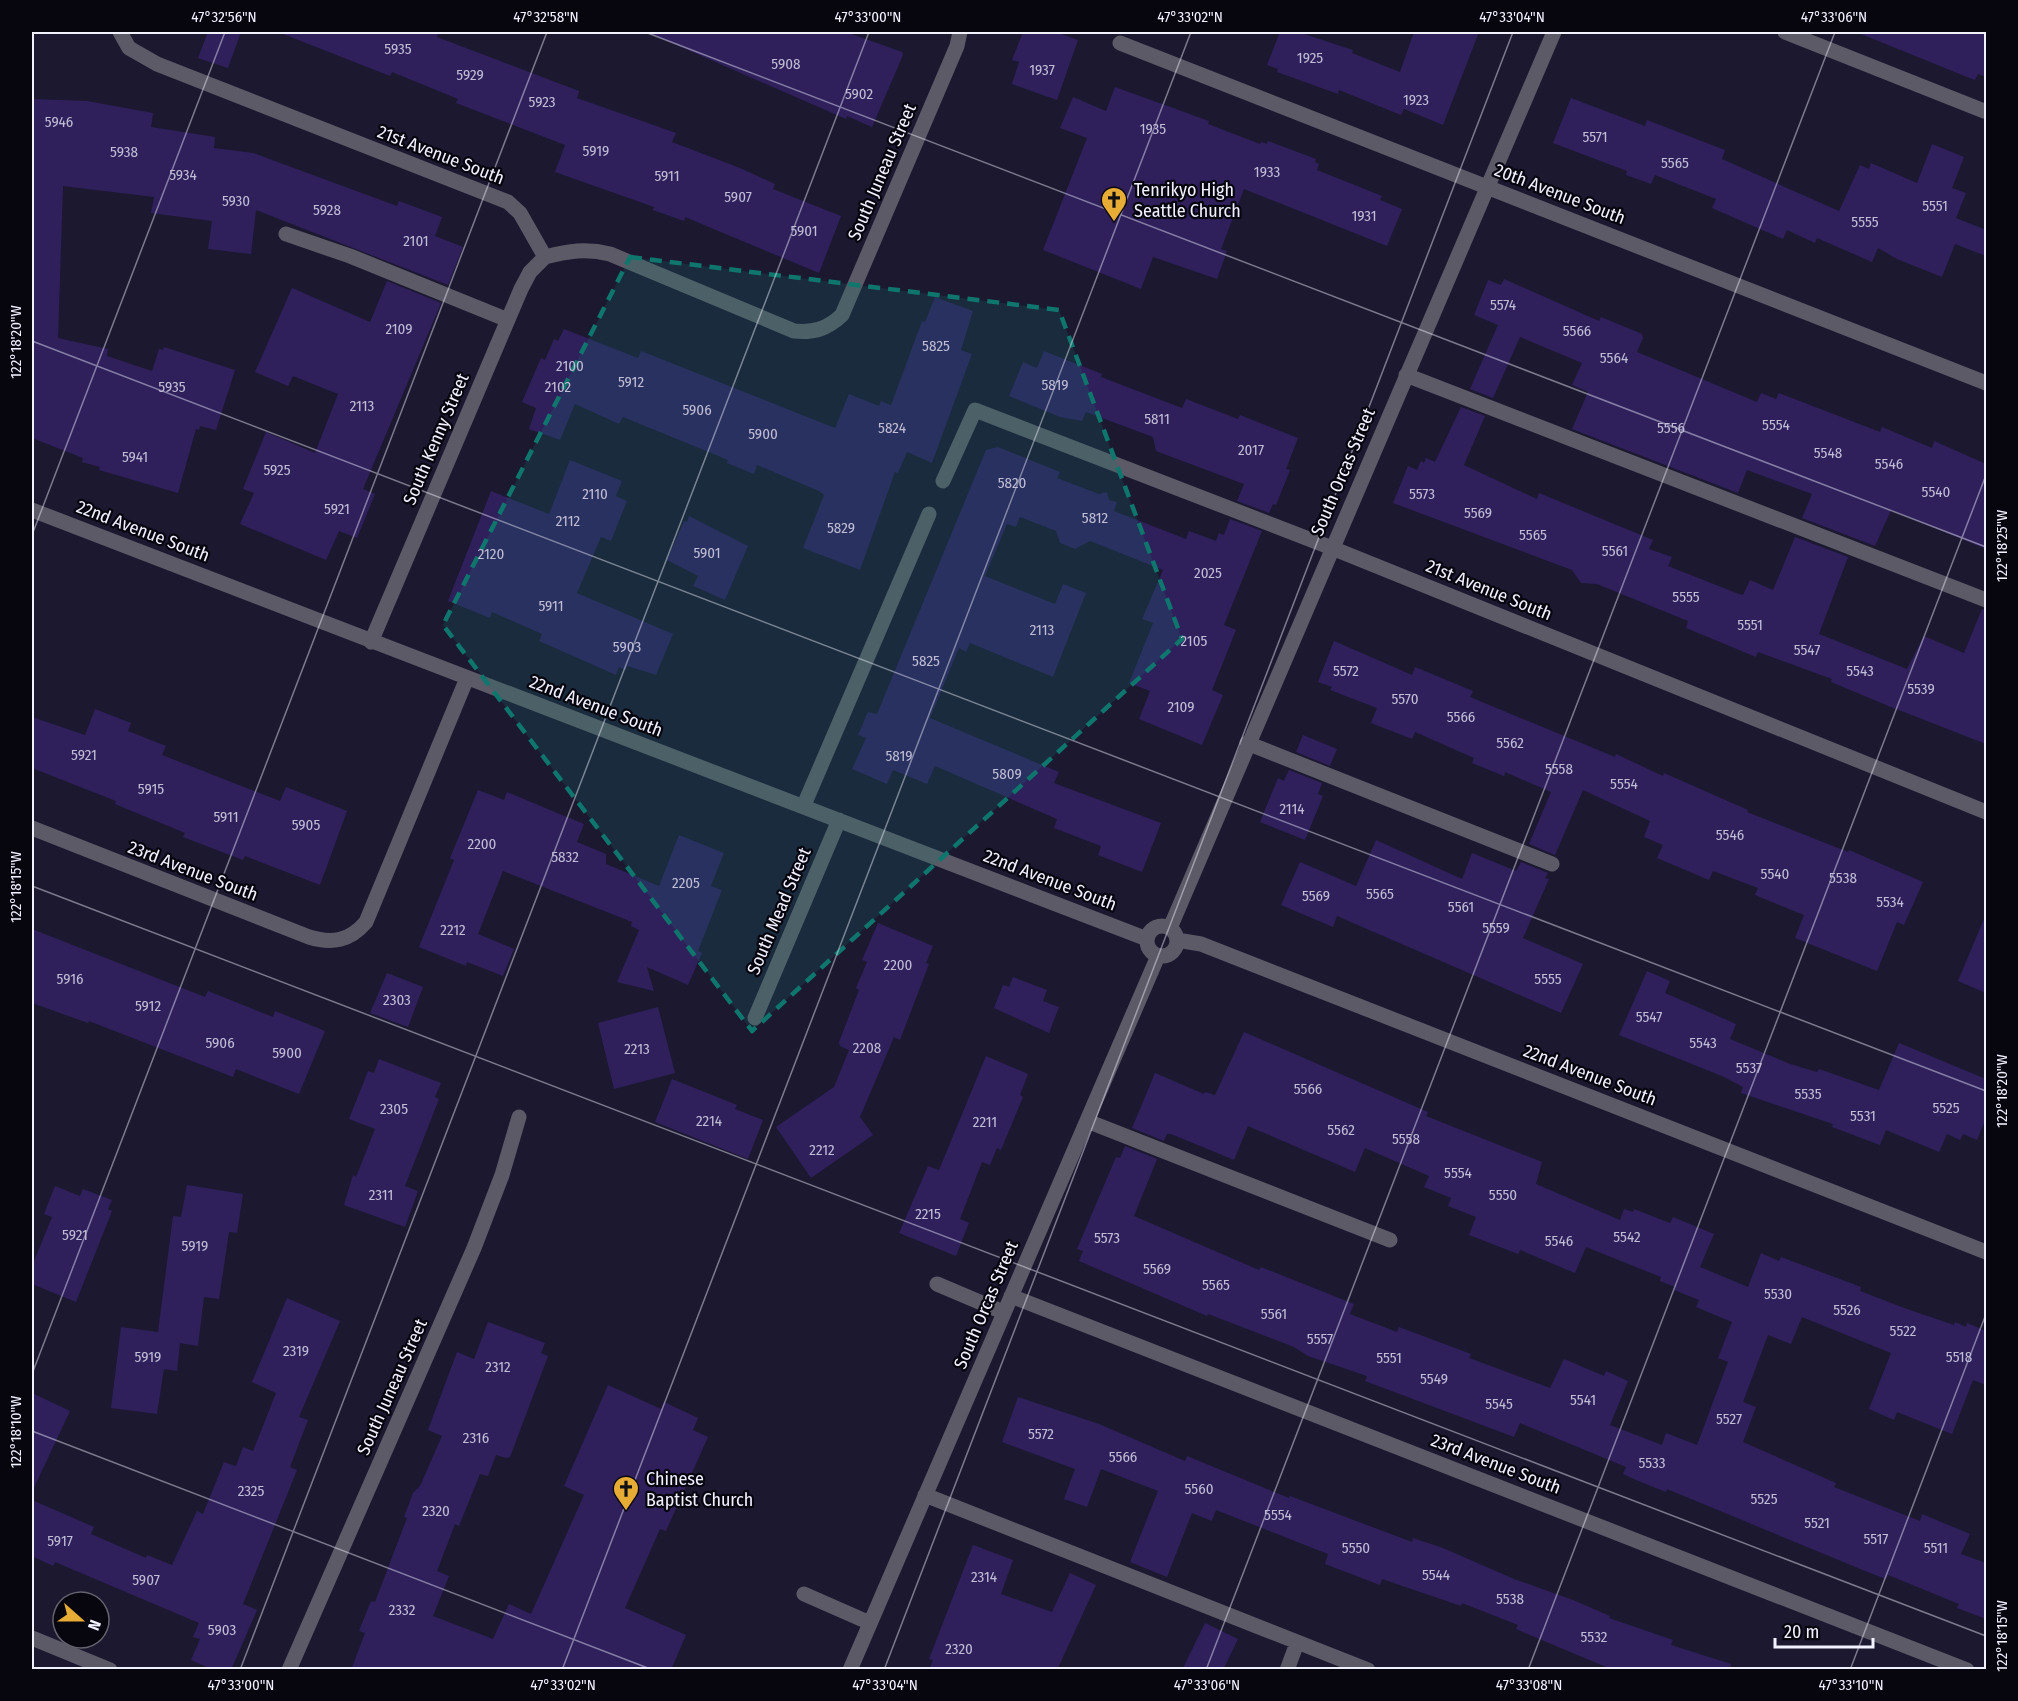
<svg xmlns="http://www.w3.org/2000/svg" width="2018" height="1701" font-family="'Fira Sans Condensed',sans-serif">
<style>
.building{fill:#2f205c}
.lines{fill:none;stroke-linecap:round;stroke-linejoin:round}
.minor{stroke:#5c5a67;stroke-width:15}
.marked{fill:#0f766e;fill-opacity:0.2;stroke:#0f766e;stroke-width:4.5;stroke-dasharray:12 8;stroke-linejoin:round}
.ticks{fill:none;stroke:#f2f1ff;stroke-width:1.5;stroke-opacity:0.45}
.labels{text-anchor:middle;stroke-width:4.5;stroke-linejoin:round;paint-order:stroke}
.number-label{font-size:15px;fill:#c1bdd6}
.street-label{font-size:18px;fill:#f2f1ff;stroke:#07060f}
.poi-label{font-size:18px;fill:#f2f1ff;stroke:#07060f;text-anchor:start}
.neatline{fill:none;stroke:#f2f1ff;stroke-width:2}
.ticks-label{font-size:15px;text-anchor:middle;fill:#f2f1ff}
</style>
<rect width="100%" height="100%" fill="#1c1830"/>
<path class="building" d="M208 32H241L228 68 198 58Z
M283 32H439L437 37 579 91 577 98 676 133 672 142 740 168 775 184 773 189 841 216 819 273 685 217 684 221 653 210 654 207 555 172 565 145 456 103 458 99 392 72 390 76 283 34Z
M647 32H846L902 52 903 55 872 127 847 116 846 119Z
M1023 32H1056L1078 40 1057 100 1012 84 1019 62 1012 60Z
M1280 32H1298L1353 50 1352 53 1400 72 1414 32H1479L1443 125 1404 109 1401 115 1339 90 1338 94 1277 72 1278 69 1267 65Z
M1856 32H1986V77L1978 74 1975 80 1967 77Z
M1115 87 1209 121 1208 124 1260 144 1261 142 1267 144 1268 141 1316 159 1315 162 1319 164 1317 170 1382 196 1380 200 1402 209 1387 246 1244 189 1221 249 1227 251 1217 279 1153 257 1141 289 1043 250 1087 138 1060 128 1073 97 1106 111Z
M1571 98 1645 126 1647 120 1725 150 1722 159 1839 211 1860 165 1869 169 1871 163 1917 183 1932 144 1964 157 1952 188 1966 193 1956 218 1986 230V256L1955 244 1942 277 1897 259 1878 248 1872 262 1817 238 1815 243 1787 230 1783 239 1712 208 1716 199 1655 175 1651 184 1626 175 1627 171 1553 143Z
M32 99 87 101 153 113 151 127 215 137 214 148 253 153 397 206 399 201 442 217 435 236 463 247 448 285 256 210 251 254 208 249 212 221 151 213 154 197 63 186 58 338 108 349 107 356 152 371 159 349 163 350 164 347 235 370 216 430 200 426 199 430 196 429 178 493 99 470 100 467 82 462 83 458 32 438Z
M1504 279 1599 321 1601 317 1642 334 1643 338 1637 352 1757 402 1761 393 1776 399 1779 393 1880 432 1882 427 1932 448 1934 441 1986 464V549L1891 510 1875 546 1802 518 1812 494 1747 470 1738 493 1572 429 1588 392 1572 385 1582 363 1520 337 1493 398 1470 389 1498 325 1474 315 1488 280 1501 285Z
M387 281 441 303 363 489 375 494 357 538 339 531 326 560 240 524 254 493 243 489 266 432 315 453 338 394 293 376 288 386 255 372 292 288 370 322Z
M935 297 973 311 961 350 972 354 932 463 907 452 898 473 895 472 860 570 803 548 824 495 819 491 757 465 754 474 727 463 728 460 623 417 619 424 575 404 560 440 529 429 536 408 522 402 541 358 545 360 554 339 558 341 564 329 638 358 641 351 835 428 849 394 879 406 881 401 891 405 922 321 925 322Z
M1044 351 1102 374 1101 377 1182 408 1186 399 1238 419 1240 415 1298 438 1286 469 1290 470 1276 505 1273 504 1269 513 1237 501 1244 484 1156 451 1153 437 1086 412 1082 421 1060 417 1009 396 1023 362 1037 368Z
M1461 407 1485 416 1464 465 1537 499 1539 493 1653 540 1649 549 1672 557 1668 566 1739 594 1743 595 1750 580 1773 590 1795 537 1848 557 1819 634 1907 669 1924 636 1964 653 1982 609 1986 610V744L1891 707 1831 682 1832 679 1758 652 1756 657 1686 628 1688 621 1597 584 1581 583 1572 570 1393 503 1408 466 1417 470 1421 461 1424 463 1426 458 1435 462Z
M998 447 1060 472 1057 478 1099 494 1107 492 1109 500 1117 502 1114 511 1186 539 1189 531 1216 541 1219 533 1224 535 1230 519 1262 531 1224 625 1236 630 1212 690 1223 695 1202 745 1139 719 1150 691 1129 683 1153 623 1142 619 1163 570 1090 541 1075 549 1060 543 1056 531 1020 517 1016 527 1007 524 985 576 1055 604 1063 584 1086 593 1053 677 970 643 966 652 959 648 930 718 1059 772 1054 783 1161 823 1142 872 1098 855 1101 846 1054 828 1057 819 935 766 927 784 893 770 887 784 852 769 866 738 858 735 868 712 877 714 986 450Z
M570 460 622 481 616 496 627 501 611 541 601 537 577 593 673 634 656 675 627 666 626 670 619 667 616 675 539 641 542 634 492 612 490 618 448 601 491 491 549 514Z
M689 516 748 546 725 600 693 586 698 576 667 560 684 521 687 522Z
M1334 641 1412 675 1415 667 1473 691 1470 697 1615 757 1616 754 1663 776 1664 773 1748 810 1747 812 1848 852 1849 850 1923 882 1904 925 1897 922 1877 971 1795 938 1804 915 1755 895 1758 888 1713 871 1709 880 1657 858 1663 845 1644 837 1650 821 1583 790 1555 855 1529 844 1551 792 1505 772 1504 776 1472 763 1474 758 1415 732 1412 739 1371 723 1377 708 1330 690 1332 687 1318 682Z
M95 709 131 723 128 731 166 746 162 755 280 801 286 787 347 811 320 885 245 856 243 860 183 837 185 833 115 804 116 801 32 768V717L85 735Z
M1303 735 1337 749 1330 766 1296 752Z
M1289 770 1322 783 1318 794 1323 796 1305 840 1260 822 1278 778 1284 781Z
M478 790 504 800 507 792 584 824 577 842 606 854V864L659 886 679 835 724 853 711 886 722 890 698 951 702 953 688 985 647 967 654 991 617 982 639 930 631 926 632 922 503 871 478 934 514 949 503 976 467 962 466 966 419 947 454 860 450 858Z
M1376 840 1462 879 1472 853 1516 871 1521 862 1548 873 1545 878 1549 879 1523 938 1583 964 1561 1013 1337 916 1333 927 1281 905 1300 862 1356 886Z
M1986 914V993L1958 981Z
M878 923 933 946 926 963 929 964 900 1040 894 1037 860 1117 873 1135 811 1178 776 1127 834 1087 849 1050 840 1046 839 1042 859 990 856 988 867 962 862 960Z
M32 929 205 997 208 991 273 1017 275 1011 325 1031 299 1094 236 1069 233 1077 89 1021 88 1023 32 1003Z
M1647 971 1670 981 1665 993 1736 1024 1730 1039 1790 1064 1817 1072 1819 1069 1879 1090 1899 1043 1986 1079V1118L1977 1140 1963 1134 1960 1140 1947 1134 1939 1152 1886 1130 1880 1145 1832 1127 1833 1124 1741 1093 1743 1087 1722 1076 1619 1035Z
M387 973 423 987 408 1027 370 1013Z
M1013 977 1047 990 1043 1001 1059 1007 1049 1033 994 1008 1003 985 1009 987Z
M658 1007 675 1073 614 1089 598 1023Z
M1244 1032 1428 1112 1426 1116 1542 1162 1536 1184 1620 1220 1624 1209 1633 1212 1634 1209 1670 1223 1673 1217 1714 1234 1700 1267 1748 1287 1761 1253 1779 1261 1781 1257 1861 1287 1860 1291 1907 1309 1954 1325 1955 1322 1966 1327 1967 1323 1986 1331V1385L1973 1380 1952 1434 1897 1412 1894 1420 1869 1409 1891 1353 1802 1317 1791 1344 1768 1335 1743 1402 1756 1407 1743 1442 1836 1483 1834 1487 1920 1521 1922 1514 1970 1534 1961 1554 1986 1563V1619L1957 1608 1959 1604 1888 1575 1886 1579 1870 1573 1667 1489 1666 1492 1636 1480 1623 1474 1626 1467 1520 1423 1514 1437 1365 1381 1367 1376 1308 1356 1294 1347 1208 1314 1207 1316 1079 1261 1083 1251 1077 1249 1116 1157 1120 1158 1125 1146 1157 1159 1134 1216 1259 1270 1261 1267 1354 1304 1350 1314 1397 1332 1399 1327 1471 1354 1469 1358 1550 1388 1564 1359 1604 1376 1606 1371 1628 1381 1610 1425 1662 1445 1666 1433 1697 1445 1728 1362 1718 1358 1732 1322 1696 1307 1699 1300 1674 1290 1675 1287 1660 1281 1661 1277 1586 1247 1575 1273 1520 1250 1518 1254 1469 1235 1476 1217 1448 1206 1451 1198 1424 1187 1429 1176 1365 1148 1355 1172 1248 1126 1234 1160 1171 1134H1167L1164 1141 1132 1128 1155 1073 1204 1094 1205 1092 1215 1095Z
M986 1056 1028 1074 1020 1095 1023 1097 1001 1150 997 1148 990 1165 982 1162 960 1219 969 1223 956 1256 899 1233 928 1166 939 1170Z
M379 1059 441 1083 435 1097 439 1099 405 1186 418 1191 405 1227 344 1205 353 1175 356 1177 375 1129 349 1119 368 1071 374 1073Z
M672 1079 737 1105 735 1109 763 1120 748 1159 655 1122Z
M187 1185 243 1194 237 1233 229 1232 219 1299 204 1297 198 1346 180 1343 177 1371 164 1369 157 1414 111 1408 121 1327 158 1332 173 1216 181 1217Z
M55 1186 80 1196 83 1189 112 1200 108 1209 112 1211 76 1302 32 1284V1266L52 1217 44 1214Z
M287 1298 340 1321 299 1417 308 1420 290 1467 297 1470 243 1604 257 1610 231 1670H213L191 1660 200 1639 193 1637 199 1623 55 1562 53 1566 32 1556V1500L94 1527 91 1534 146 1558 147 1555 172 1565 197 1511 203 1514 224 1462 236 1466 243 1447 253 1451 276 1393 252 1382Z
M488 1322 545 1343 541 1353 548 1356 510 1457 506 1458 496 1455 488 1476 480 1474 459 1526 455 1524 437 1571 449 1576 433 1616 493 1639 509 1604 531 1614 584 1495 564 1486 608 1385 661 1409 664 1402 698 1418 693 1430 708 1437 666 1531 660 1529 625 1608 686 1635 671 1670H351L365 1633 359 1631 371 1601 375 1602 407 1518 404 1517 413 1493 420 1486 442 1436 428 1430 457 1352 474 1359Z
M32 1393 70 1411 32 1492Z
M1018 1397 1099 1424 1185 1461 1187 1456 1289 1498 1290 1496 1412 1542 1413 1538 1443 1548 1514 1579 1573 1600 1610 1616 1609 1618 1673 1640 1671 1645 1731 1664 1730 1670H1613L1516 1629 1518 1625 1462 1603 1461 1606 1382 1579 1380 1585 1325 1564 1328 1554 1216 1510 1212 1521 1192 1513 1167 1577 1130 1562 1158 1491 1101 1469 1087 1507 1064 1499 1075 1469 1002 1442Z
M973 1545 1013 1560 1001 1594 1052 1612 1070 1573 1096 1585 1057 1670H929L933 1660 929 1659Z
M1205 1623 1238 1639 1223 1670H1182Z"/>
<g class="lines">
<path class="minor" d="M120 32 129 48 157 64 508 202 520 213 545 257C569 251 586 248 610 254L794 331C814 333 827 329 842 315L957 46 960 32
M1785 32 1984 111
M1120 43 1986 383
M286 234 350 256 508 320
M1406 375 1986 600
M943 481 975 410 1332 548 1986 812
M32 510 1147 939
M371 642 521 289 530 272 545 257
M1247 743 1552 864
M804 805 929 514
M32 828 309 937C332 944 350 941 366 922L467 678
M1147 941a15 15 0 1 1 30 0a15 15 0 1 1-30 0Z
M1170 928 1554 32
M1177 940 1201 944 1986 1252
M755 1018 839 820
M1087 1121 1390 1240
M937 1284 1003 1312
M1011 1296 1967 1670
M925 1495 1368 1670
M804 1594 870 1623
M32 1638 110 1670
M289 1670 474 1248 502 1175 519 1117
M850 1670 1158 956
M1287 1670 1297 1643"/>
</g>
<path class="marked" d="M630 257 1059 310 1182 639 752 1031 443 625Z"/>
<path class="ticks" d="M645 32 1986 547M32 341 1986 1091M32 535 225 32M32 886 1986 1636M32 1374 547 32M32 1431 653 1670M240 1670 869 32M562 1670 1191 32M884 1670 1513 32M1206 1670 1835 32M1528 1670 1986 475M1850 1670 1986 1314"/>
<defs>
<symbol id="church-pin" viewBox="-11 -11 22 30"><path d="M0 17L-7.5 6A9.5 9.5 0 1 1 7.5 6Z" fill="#e7ac36" stroke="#07060f"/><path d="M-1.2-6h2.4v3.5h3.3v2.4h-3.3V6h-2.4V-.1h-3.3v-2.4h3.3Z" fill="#111"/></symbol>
</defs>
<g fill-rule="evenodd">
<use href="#church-pin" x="1099" y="185" width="30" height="40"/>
<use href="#church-pin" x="611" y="1474" width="30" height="40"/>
</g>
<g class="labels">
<g class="number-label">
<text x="398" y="54">5935</text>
<text x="1310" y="63">1925</text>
<text x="786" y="69">5908</text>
<text x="1042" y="75">1937</text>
<text x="470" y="80">5929</text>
<text x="859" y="99">5902</text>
<text x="1416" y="105">1923</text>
<text x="542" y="107">5923</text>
<text x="59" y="127">5946</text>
<text x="1153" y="134">1935</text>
<text x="1595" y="142">5571</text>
<text x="596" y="156">5919</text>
<text x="124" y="157">5938</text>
<text x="1675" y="168">5565</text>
<text x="1267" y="177">1933</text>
<text x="183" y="180">5934</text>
<text x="667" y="181">5911</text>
<text x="738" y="202">5907</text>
<text x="236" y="206">5930</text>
<text x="1935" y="211">5551</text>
<text x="327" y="215">5928</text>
<text x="1364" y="221">1931</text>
<text x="1865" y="227">5555</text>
<text x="804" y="236">5901</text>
<text x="416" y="246">2101</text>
<text x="1503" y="310">5574</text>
<text x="399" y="334">2109</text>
<text x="1577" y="336">5566</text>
<text x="936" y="351">5825</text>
<text x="1614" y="363">5564</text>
<text x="570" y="371">2100</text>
<text x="631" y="387">5912</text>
<text x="1055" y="390">5819</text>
<text x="172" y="392">5935</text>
<text x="558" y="392">2102</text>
<text x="362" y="411">2113</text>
<text x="697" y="415">5906</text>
<text x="1157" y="424">5811</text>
<text x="1776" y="430">5554</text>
<text x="892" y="433">5824</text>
<text x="1671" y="433">5556</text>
<text x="763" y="439">5900</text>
<text x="1251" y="455">2017</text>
<text x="1828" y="458">5548</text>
<text x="135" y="462">5941</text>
<text x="1889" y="469">5546</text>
<text x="277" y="475">5925</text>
<text x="1012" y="488">5820</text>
<text x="1936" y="497">5540</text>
<text x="595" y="499">2110</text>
<text x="1422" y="499">5573</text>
<text x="337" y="514">5921</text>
<text x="1478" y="518">5569</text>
<text x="1095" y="523">5812</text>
<text x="568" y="526">2112</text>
<text x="841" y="533">5829</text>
<text x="1533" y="540">5565</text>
<text x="1615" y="556">5561</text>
<text x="707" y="558">5901</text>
<text x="491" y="559">2120</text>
<text x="1208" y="578">2025</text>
<text x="1686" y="602">5555</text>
<text x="551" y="611">5911</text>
<text x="1750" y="630">5551</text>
<text x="1042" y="635">2113</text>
<text x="1194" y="646">2105</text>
<text x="627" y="652">5903</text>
<text x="1807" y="655">5547</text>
<text x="926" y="666">5825</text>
<text x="1346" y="676">5572</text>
<text x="1860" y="676">5543</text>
<text x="1921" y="694">5539</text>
<text x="1405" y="704">5570</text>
<text x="1181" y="712">2109</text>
<text x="1461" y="722">5566</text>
<text x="1510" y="748">5562</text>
<text x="84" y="760">5921</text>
<text x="899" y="761">5819</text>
<text x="1559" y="774">5558</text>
<text x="1007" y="779">5809</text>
<text x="1624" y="789">5554</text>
<text x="151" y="794">5915</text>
<text x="1292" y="814">2114</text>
<text x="226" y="822">5911</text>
<text x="306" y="830">5905</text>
<text x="1730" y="840">5546</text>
<text x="482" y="849">2200</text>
<text x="565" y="862">5832</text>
<text x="1775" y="879">5540</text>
<text x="1843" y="883">5538</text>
<text x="686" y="888">2205</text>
<text x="1380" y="899">5565</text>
<text x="1316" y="901">5569</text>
<text x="1890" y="907">5534</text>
<text x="1461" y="912">5561</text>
<text x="1496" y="933">5559</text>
<text x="453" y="935">2212</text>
<text x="898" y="970">2200</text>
<text x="70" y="984">5916</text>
<text x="1548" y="984">5555</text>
<text x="397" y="1005">2303</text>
<text x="148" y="1011">5912</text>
<text x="1649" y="1022">5547</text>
<text x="220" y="1048">5906</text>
<text x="1703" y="1048">5543</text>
<text x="867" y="1053">2208</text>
<text x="637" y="1054">2213</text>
<text x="287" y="1058">5900</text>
<text x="1749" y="1073">5537</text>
<text x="1308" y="1094">5566</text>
<text x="1808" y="1099">5535</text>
<text x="1946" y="1113">5525</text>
<text x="394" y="1114">2305</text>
<text x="1863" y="1121">5531</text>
<text x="709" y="1126">2214</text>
<text x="985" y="1127">2211</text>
<text x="1341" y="1135">5562</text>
<text x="1406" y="1144">5558</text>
<text x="822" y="1155">2212</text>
<text x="1458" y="1178">5554</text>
<text x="381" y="1200">2311</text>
<text x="1503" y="1200">5550</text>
<text x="928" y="1219">2215</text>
<text x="75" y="1240">5921</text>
<text x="1627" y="1242">5542</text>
<text x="1107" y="1243">5573</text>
<text x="1559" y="1246">5546</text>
<text x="195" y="1251">5919</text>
<text x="1157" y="1274">5569</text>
<text x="1216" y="1290">5565</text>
<text x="1778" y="1299">5530</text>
<text x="1847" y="1315">5526</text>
<text x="1274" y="1319">5561</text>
<text x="1903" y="1336">5522</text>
<text x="1320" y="1344">5557</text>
<text x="296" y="1356">2319</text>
<text x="148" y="1362">5919</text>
<text x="1959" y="1362">5518</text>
<text x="1389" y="1363">5551</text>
<text x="498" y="1372">2312</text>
<text x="1434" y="1384">5549</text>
<text x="1583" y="1405">5541</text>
<text x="1499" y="1409">5545</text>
<text x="1729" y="1424">5527</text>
<text x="1041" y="1439">5572</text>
<text x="476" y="1443">2316</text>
<text x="1123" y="1462">5566</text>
<text x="1652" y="1468">5533</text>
<text x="1199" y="1494">5560</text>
<text x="251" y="1496">2325</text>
<text x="1764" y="1504">5525</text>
<text x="436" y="1516">2320</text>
<text x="1278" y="1520">5554</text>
<text x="1817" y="1528">5521</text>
<text x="1876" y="1544">5517</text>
<text x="60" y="1546">5917</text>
<text x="1356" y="1553">5550</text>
<text x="1936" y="1553">5511</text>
<text x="1436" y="1580">5544</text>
<text x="984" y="1582">2314</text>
<text x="146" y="1585">5907</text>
<text x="1510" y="1604">5538</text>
<text x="402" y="1615">2332</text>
<text x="222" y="1635">5903</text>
<text x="1594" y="1642">5532</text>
<text x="959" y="1654">2320</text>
</g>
<g class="street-label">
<text transform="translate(441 155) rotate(21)" y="6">21st Avenue South</text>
<text transform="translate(882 172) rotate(-67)" y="6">South Juneau Street</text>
<text transform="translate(1560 194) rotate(21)" y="6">20th Avenue South</text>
<text transform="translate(436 439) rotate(-67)" y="6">South Kenny Street</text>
<text transform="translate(1343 472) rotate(-67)" y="6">South Orcas Street</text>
<text transform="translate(143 531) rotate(21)" y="6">22nd Avenue South</text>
<text transform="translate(1489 590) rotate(22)" y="6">21st Avenue South</text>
<text transform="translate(596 706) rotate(21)" y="6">22nd Avenue South</text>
<text transform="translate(193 871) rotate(21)" y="6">23rd Avenue South</text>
<text transform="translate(1050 880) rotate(21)" y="6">22nd Avenue South</text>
<text transform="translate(779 911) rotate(-67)" y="6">South Mead Street</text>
<text transform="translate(1590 1075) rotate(21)" y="6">22nd Avenue South</text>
<text transform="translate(986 1305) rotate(-67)" y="6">South Orcas Street</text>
<text transform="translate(392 1387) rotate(-66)" y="6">South Juneau Street</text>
<text transform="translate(1496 1464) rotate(21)" y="6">23rd Avenue South</text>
</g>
<g class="poi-label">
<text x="1134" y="196">Tenrikyo High<tspan x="1134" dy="21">Seattle Church</tspan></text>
<text x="646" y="1485">Chinese<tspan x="646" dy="21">Baptist Church</tspan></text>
</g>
</g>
<rect width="2018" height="1701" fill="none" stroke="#07060f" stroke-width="66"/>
<g transform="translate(81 1620) rotate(111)"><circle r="28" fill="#07060f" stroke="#65646f" stroke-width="1.5"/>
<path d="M0-4.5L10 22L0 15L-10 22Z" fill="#e7ac36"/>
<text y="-9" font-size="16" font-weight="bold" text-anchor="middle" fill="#f2f1ff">N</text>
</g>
<path d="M1775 1638v9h98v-9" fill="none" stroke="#f2f1ff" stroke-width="3"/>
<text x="1784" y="1638" font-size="18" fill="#f2f1ff" stroke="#07060f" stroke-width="4.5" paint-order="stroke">20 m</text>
<rect x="33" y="33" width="1952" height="1635" class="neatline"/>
<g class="ticks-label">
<text x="224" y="22">47°32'56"N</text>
<text x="546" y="22">47°32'58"N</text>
<text x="868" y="22">47°33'00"N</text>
<text x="1190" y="22">47°33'02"N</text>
<text x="1512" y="22">47°33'04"N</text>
<text x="1834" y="22">47°33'06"N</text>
<text transform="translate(16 342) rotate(-90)" y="5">122°18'20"W</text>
<text transform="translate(2002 546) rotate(-90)" y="5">122°18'25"W</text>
<text transform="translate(16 887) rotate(-90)" y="5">122°18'15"W</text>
<text transform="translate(2002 1091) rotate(-90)" y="5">122°18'20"W</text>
<text transform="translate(16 1432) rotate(-90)" y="5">122°18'10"W</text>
<text transform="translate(2002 1636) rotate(-90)" y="5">122°18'15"W</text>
<text x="241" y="1690">47°33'00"N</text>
<text x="563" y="1690">47°33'02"N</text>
<text x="885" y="1690">47°33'04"N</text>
<text x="1207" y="1690">47°33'06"N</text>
<text x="1529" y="1690">47°33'08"N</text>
<text x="1851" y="1690">47°33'10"N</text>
</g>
</svg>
